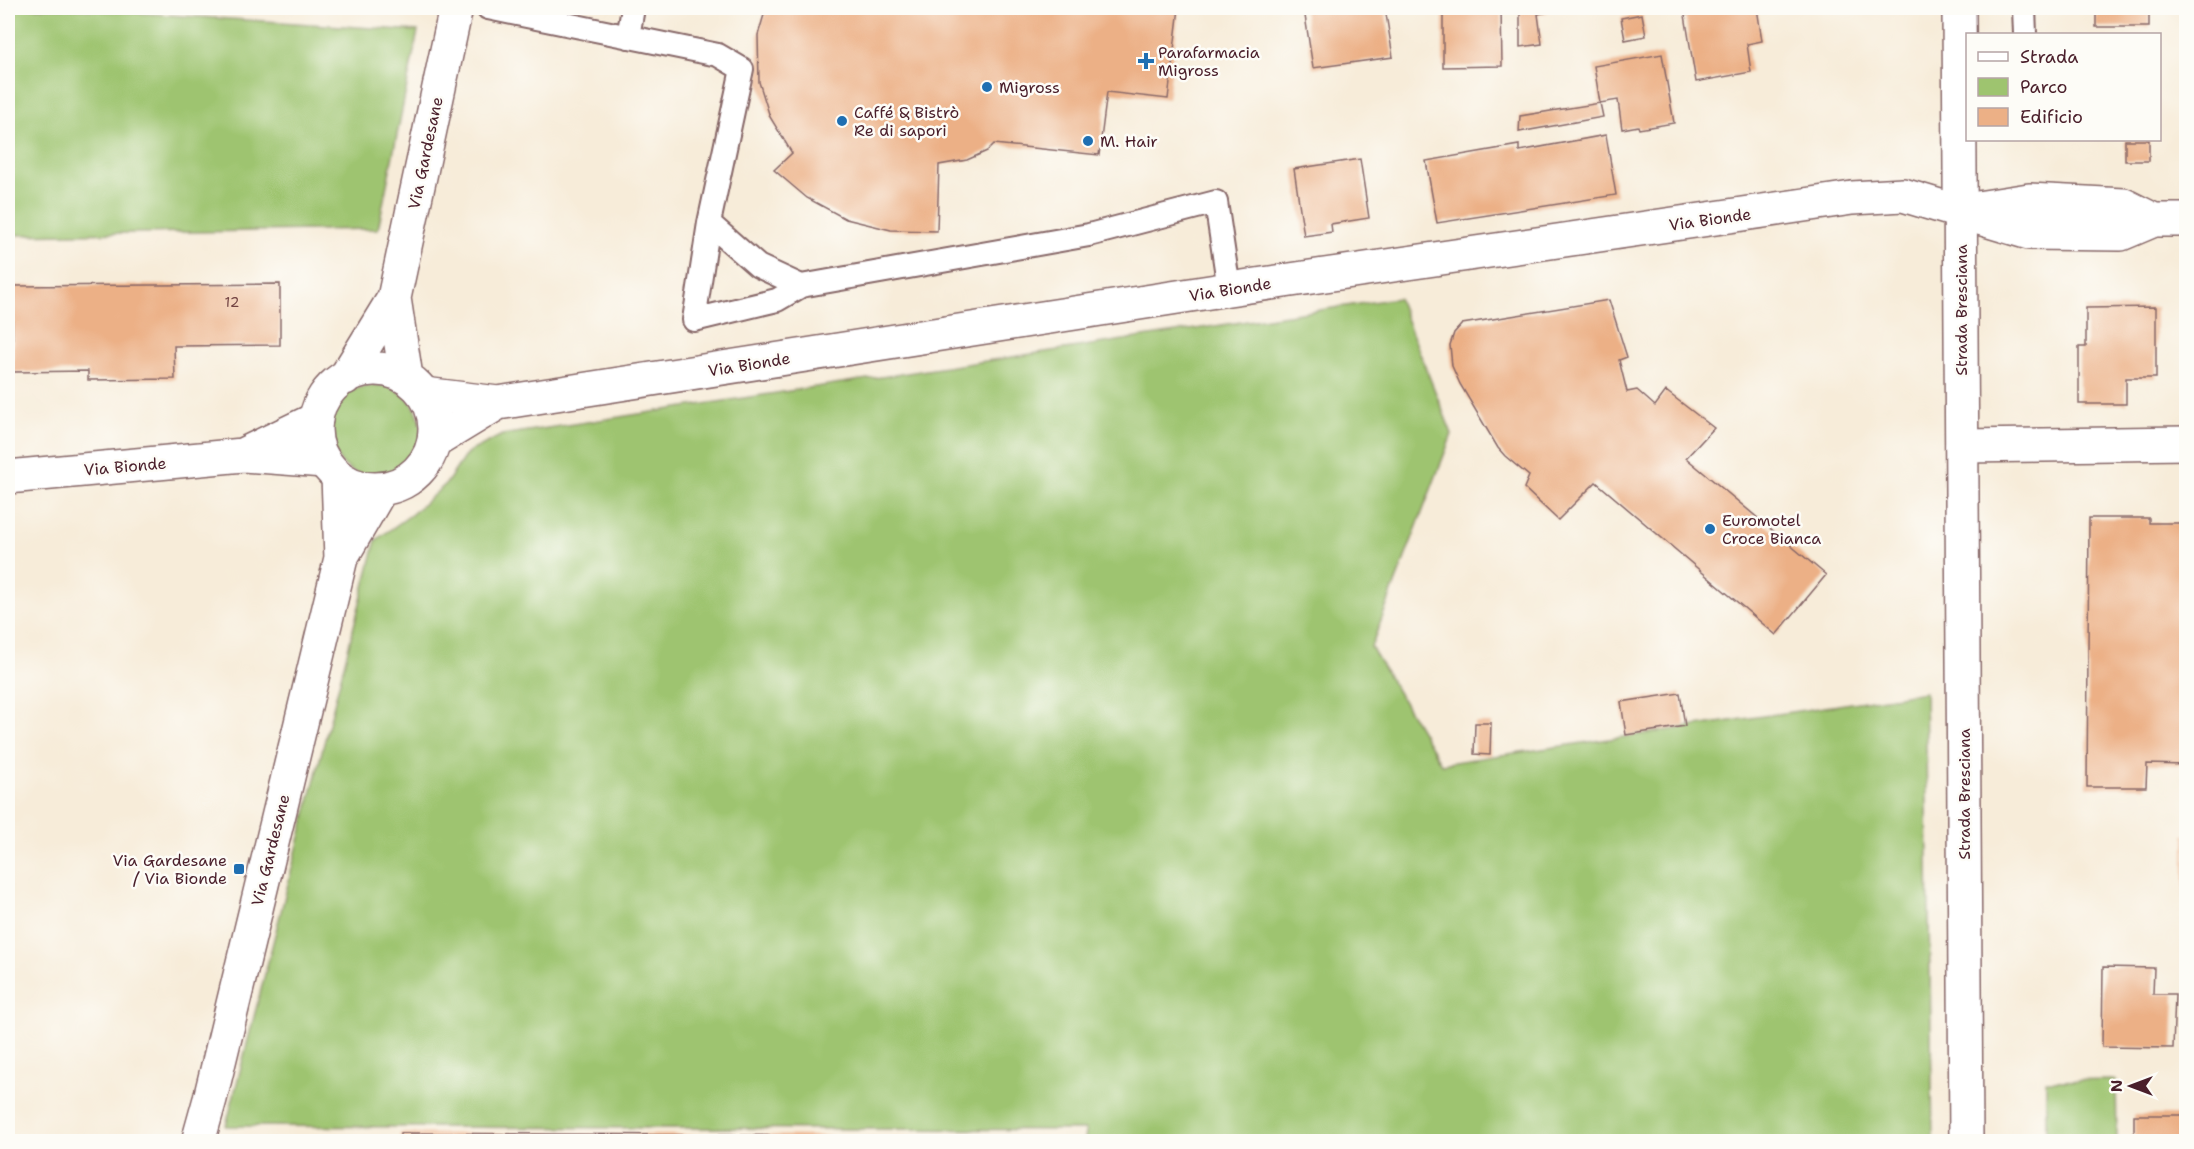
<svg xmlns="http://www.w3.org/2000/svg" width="2194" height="1149" font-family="'Shantell Sans',sans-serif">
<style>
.green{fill:#9ec46f;stroke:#74724d;stroke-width:1.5}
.building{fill:#ecb086}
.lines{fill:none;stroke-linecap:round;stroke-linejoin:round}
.service-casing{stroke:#876768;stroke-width:26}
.minor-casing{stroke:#876768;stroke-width:36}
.tertiary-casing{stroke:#876768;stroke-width:36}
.secondary-casing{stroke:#876768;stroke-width:36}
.primary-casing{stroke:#876768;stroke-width:36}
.service{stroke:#fff;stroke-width:22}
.minor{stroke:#fff;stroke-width:33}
.tertiary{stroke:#fff;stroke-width:33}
.secondary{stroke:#fff;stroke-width:33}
.primary{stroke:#fff;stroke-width:33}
.poi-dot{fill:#1f6fb2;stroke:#fdfcf7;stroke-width:2}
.labels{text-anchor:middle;stroke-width:5;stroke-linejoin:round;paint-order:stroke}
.number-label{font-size:14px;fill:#724342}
.poi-label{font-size:16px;fill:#4a1f2b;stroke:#fdfcf7;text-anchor:start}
.street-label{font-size:16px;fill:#4a1f2b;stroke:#fdfcf7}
</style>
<rect width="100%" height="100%" fill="#fdfcf7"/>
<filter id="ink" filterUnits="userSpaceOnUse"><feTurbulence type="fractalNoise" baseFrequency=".0167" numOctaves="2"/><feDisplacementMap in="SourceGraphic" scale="12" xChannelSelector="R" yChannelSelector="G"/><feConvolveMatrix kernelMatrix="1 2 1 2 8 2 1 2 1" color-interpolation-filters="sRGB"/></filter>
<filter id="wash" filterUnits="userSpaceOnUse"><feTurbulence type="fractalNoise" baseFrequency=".008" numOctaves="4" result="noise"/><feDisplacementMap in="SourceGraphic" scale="24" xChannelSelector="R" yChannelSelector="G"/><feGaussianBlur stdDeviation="1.35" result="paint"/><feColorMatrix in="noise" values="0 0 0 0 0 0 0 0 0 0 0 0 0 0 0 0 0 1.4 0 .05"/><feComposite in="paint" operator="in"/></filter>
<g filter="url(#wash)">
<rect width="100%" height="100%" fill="#f7ecd9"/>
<path class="green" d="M8 8H62L418 31 378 229 8 235Z
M1398 298 1452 434 1371 647 1441 764 1925 692 1933 1141 1085 1142 1086 1130 226 1126 376 540 412 514 446 484 467 453 502 435Z
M329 431a46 46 0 1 1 92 0a46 46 0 1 1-92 0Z
M2116 1080 2117 1141H2046V1081Z"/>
<g id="blocks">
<path class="building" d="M766 8H1179L1168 99 1107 92 1099 155 994 144 987 151 967 160 939 165 937 231 891 230 846 219 807 198 774 170 792 153 770 117 759 82 758 35Z
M1314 8H1385L1393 57 1313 68 1304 9Z
M1443 8H1501L1502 66 1443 67Z
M1520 8H1548V12L1538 14 1542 44 1520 47Z
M1730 8H1757L1762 41 1747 44 1751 72 1696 82 1685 15Z
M2096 8H2149V27H2096Z
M1642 14 1646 36 1625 40 1621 18Z
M1662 54 1674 123 1639 129 1638 126 1622 129 1618 100 1600 103 1594 66Z
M1600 103 1603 117 1519 132 1520 116Z
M1606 135 1616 195 1437 223 1426 161 1519 145V151Z
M2125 140H2149V161H2125Z
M1360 159 1369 218 1331 224 1332 232 1304 236 1294 169Z
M280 284V345L174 346 175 379 88 380V371L13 372 12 286Z
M1609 300 1627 357 1619 360 1627 392 1637 390 1655 406 1666 391 1714 428 1686 458 1826 575 1776 635 1596 482 1558 520 1524 488 1529 476 1505 456 1498 448 1460 384 1452 366 1450 345 1454 333 1462 324Z
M2156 307V378H2126V404H2079V347H2086V308Z
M2089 518H2149V523H2186V765L2147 764 2146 787H2087Z
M1680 693 1685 726 1626 735 1621 702Z
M1475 723H1491L1490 755 1474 754Z
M2184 835H2186V903H2184Z
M2103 967 2154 968 2153 994H2175L2173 1048 2102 1047Z
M2134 1115H2186V1142H2134Z
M400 1133 832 1136V1138L1004 1139V1142H400Z"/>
</g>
</g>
<g filter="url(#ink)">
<use href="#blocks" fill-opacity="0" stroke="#876768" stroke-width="1.5"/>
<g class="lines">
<defs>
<path id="service" d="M488 8 718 55 742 69 709 223 694 320 777 300 801 286 1089 235 1216 202 1229 289
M2024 8 2025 34
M628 37 633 8
M709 223 758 266 801 286"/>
<path id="minor" d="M1962 446 2186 443"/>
<path id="tertiary" d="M1965 210 2029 200 2124 205 2154 220
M424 394 498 403 1229 289 1852 198 1903 195 2029 233 2121 234 2154 220H2186
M434 442 498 403
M244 454 316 419
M8 477 243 455 324 461"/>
<path id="secondary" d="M394 298 406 377
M315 429a60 60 0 1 1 120 0a60 60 0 1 1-120 0Z
M345 378 394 298 456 8
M341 558 381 489
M198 1142 210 1099 341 558 338 476"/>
<path id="primary" d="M1959 8 1966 1142"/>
</defs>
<use href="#service" class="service-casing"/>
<use href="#minor" class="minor-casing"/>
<use href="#tertiary" class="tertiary-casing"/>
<use href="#secondary" class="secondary-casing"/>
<use href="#primary" class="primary-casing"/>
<use href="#service" class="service"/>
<use href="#minor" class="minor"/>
<use href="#tertiary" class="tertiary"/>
<use href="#secondary" class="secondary"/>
<use href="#primary" class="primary"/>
</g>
</g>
<g class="poi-dot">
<path d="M1143 52h6v6h6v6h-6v6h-6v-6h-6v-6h6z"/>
<circle cx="987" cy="87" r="6"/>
<circle cx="842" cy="121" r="6"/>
<circle cx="1088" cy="141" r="6"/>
<circle cx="1710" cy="529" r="6"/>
<rect x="233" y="863" width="12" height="12" rx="3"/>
</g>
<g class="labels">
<g class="number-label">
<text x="232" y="307">12</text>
</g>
<g class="poi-label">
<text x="1158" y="58">Parafarmacia<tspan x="1158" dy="18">Migross</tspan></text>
<text x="999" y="93">Migross</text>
<text x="854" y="118">Caffé &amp; Bistrò<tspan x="854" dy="18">Re di sapori</tspan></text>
<text x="1100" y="147">M. Hair</text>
<text x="1722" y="526">Euromotel<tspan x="1722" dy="18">Croce Bianca</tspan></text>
<text x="227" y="866" text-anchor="end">Via Gardesane<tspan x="227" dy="18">/ Via Bionde</tspan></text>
</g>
<g class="street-label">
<text transform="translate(425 153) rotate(-78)" y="6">Via Gardesane</text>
<text transform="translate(1710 219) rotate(-8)" y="6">Via Bionde</text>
<text transform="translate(1230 289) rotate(-9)" y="6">Via Bionde</text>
<text transform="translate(1961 310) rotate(-90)" y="6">Strada Bresciana</text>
<text transform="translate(749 364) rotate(-9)" y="6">Via Bionde</text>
<text transform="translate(125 466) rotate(-5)" y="6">Via Bionde</text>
<text transform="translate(1964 794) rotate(-90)" y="6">Strada Bresciana</text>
<text transform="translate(270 850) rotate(-76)" y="6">Via Gardesane</text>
</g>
</g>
<rect width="2194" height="1149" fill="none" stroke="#fdfcf7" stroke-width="30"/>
<rect x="1966" y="33" width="195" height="108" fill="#fdfcf7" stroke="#b5a4a5" stroke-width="1.5"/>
<rect x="1978" y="52" width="30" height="9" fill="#ffffff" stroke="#b5a4a5" stroke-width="1.5"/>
<text x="2020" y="63" font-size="18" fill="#4a1f2b">Strada</text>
<rect x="1978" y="78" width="30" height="18" fill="#9ec46f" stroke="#b5a4a5" stroke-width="1.5"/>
<text x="2020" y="93" font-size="18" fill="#4a1f2b">Parco</text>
<rect x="1978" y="108" width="30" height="18" fill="#ecb086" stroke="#b5a4a5" stroke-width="1.5"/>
<text x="2020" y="123" font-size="18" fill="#4a1f2b">Edificio</text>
<g transform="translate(2131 1086) rotate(270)" stroke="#fdfcf7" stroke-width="4.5" paint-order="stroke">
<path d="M0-4.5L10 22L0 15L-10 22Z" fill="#4a1f2b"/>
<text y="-9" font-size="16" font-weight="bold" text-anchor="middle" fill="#4a1f2b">N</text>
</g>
</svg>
